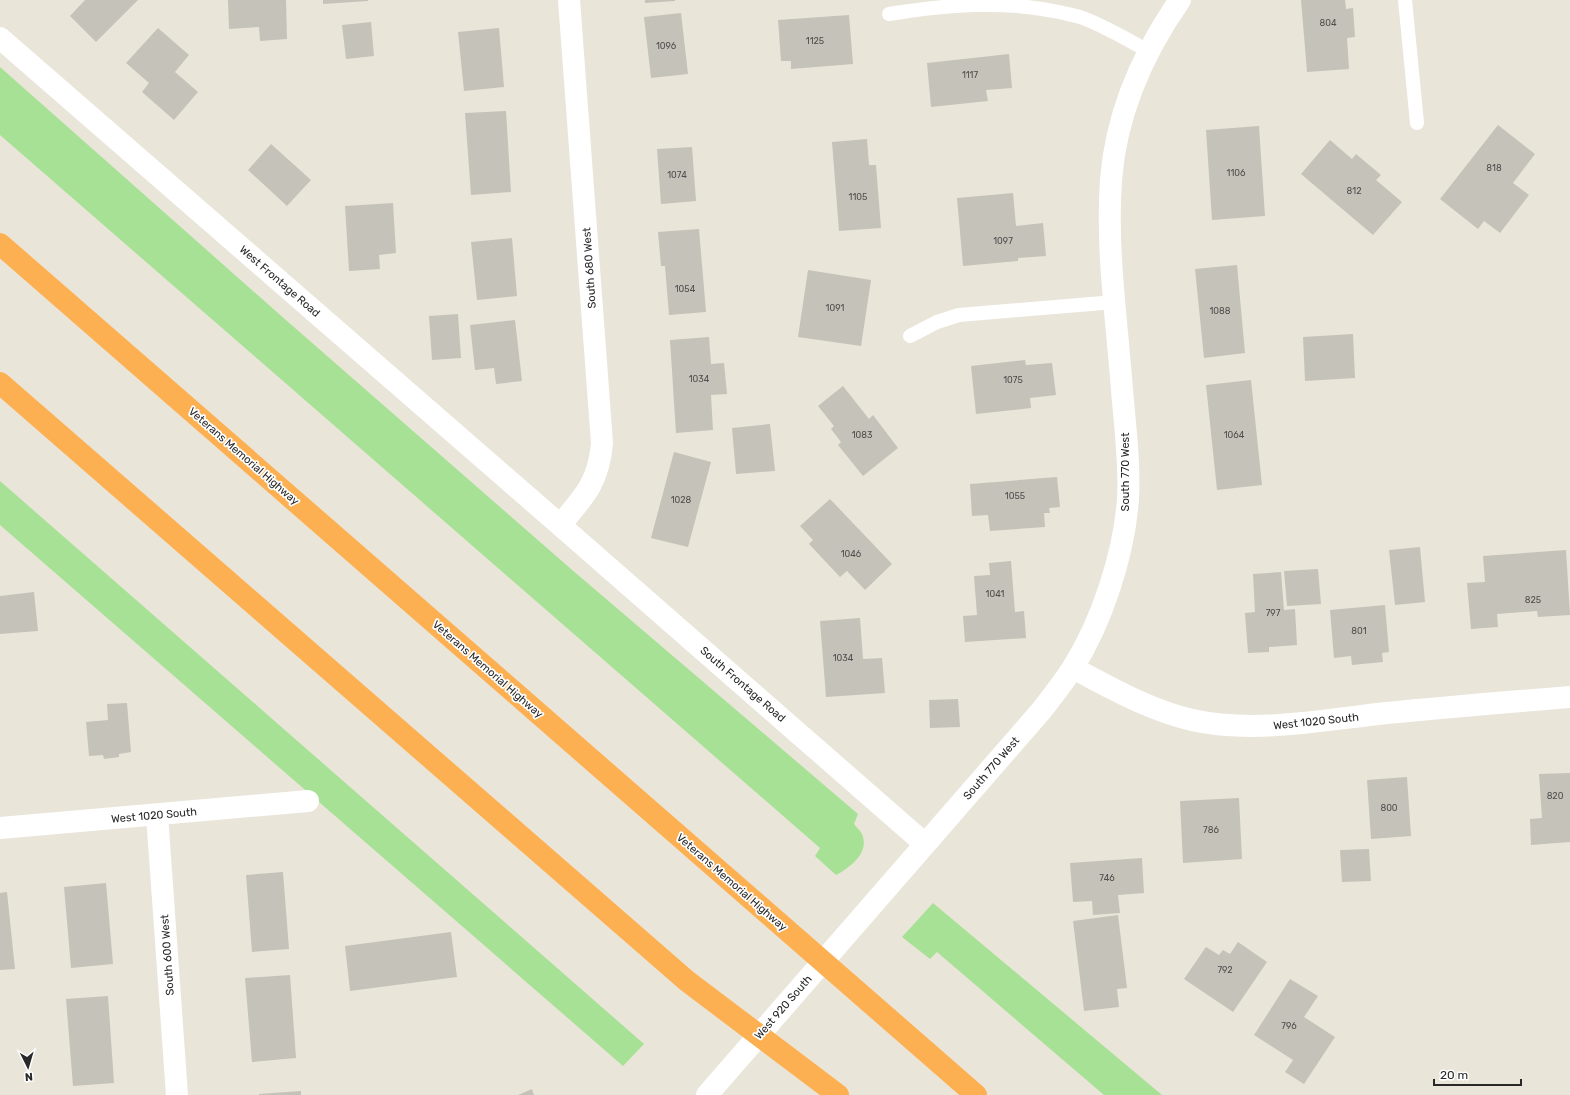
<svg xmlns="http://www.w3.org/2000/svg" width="1570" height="1095" font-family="Rubik,sans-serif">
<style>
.green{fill:#a6e195}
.building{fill:#c5c2b9}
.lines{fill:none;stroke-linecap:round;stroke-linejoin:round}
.lane{stroke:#fff;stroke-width:14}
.street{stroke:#fff;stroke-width:22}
.secondary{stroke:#fff;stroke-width:22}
.highway{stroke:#fdb051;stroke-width:22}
.labels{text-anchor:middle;stroke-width:3.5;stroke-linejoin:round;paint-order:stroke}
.number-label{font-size:9px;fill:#4f4e4c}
.street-label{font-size:11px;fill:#282828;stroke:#fff}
</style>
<rect width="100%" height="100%" fill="#eae5d9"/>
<path class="green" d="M0 67 279 314 571 569 858 814 854 824C856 827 860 830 862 834 870 853 850 867 836 875L815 856 820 848 0 135Z
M0 481 644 1044 623 1066 0 525Z
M933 903 1162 1095H1104L937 952 930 959 902 937Z"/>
<path class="building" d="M85 0H138L96 42 70 16Z
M228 0H286L287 39 260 41 259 27 229 29Z
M323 0H368V1L323 4Z
M645 0H675V1L645 3Z
M1301 0H1345L1346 9 1353 8 1355 37 1347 38 1349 69 1307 72Z
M681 13 688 74 651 78 644 17Z
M849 15 853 64 791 69V61H781L778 20Z
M371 22 374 56 346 59 342 25Z
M158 28 189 55 175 72 198 92 174 120 142 92 149 83 126 63Z
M499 28 504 87 464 91 458 32Z
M1009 54 1012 88 986 90 988 101 931 107 927 63Z
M506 111 511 192 471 195 465 113Z
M1498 125 1535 154 1513 183 1529 195 1500 233 1484 221 1478 229 1440 199Z
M1259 126 1265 216 1212 220 1206 130Z
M867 139 869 165H876L881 228 839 231 832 142Z
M1330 140 1352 159 1356 154 1381 175 1376 180 1402 202 1373 235 1301 174Z
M271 144 311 180 287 206 248 170Z
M692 147 696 201 661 204 657 149Z
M1013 193 1016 226 1043 223 1046 256 1018 258V261L963 266 957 198Z
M393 203 396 253 379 255 380 269 349 271 345 206Z
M699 229 706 312 669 315 665 266H661L658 232Z
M512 238 517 296 477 300 471 242Z
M1237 265 1245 353 1204 358 1195 269Z
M808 270 871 280 861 346 798 337Z
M458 314 461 358 432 360 429 316Z
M515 320 522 381 496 384 494 368 475 370 470 325Z
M1353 334 1355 378 1305 381 1303 337Z
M709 337 711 364 724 363 727 394 711 395 713 430 676 433 670 340Z
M1025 360 1026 365 1052 363 1056 395 1030 398 1031 408 976 414 971 366Z
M1251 380 1262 485 1217 490 1206 385Z
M843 386 869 419 873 415 898 448 863 476 838 445 841 442 831 429 834 426 818 406Z
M770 424 775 471 736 474 732 428Z
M674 452 711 462 688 547 651 538Z
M1057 477 1060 507 1049 508 1050 513H1044L1045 527 990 531 988 515 972 516 970 484Z
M830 499 892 564 865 590 847 571 840 577 809 544 813 540 800 526Z
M1420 547 1425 602 1395 605 1389 550Z
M1566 550 1570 615 1538 617 1537 611 1497 614 1498 627 1471 629 1467 583 1485 582 1483 556Z
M1011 561 1015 612 1024 611 1026 638 965 642 963 616 977 615 974 576 990 575 989 563Z
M1318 569 1321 604 1287 606 1284 571Z
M1281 572 1284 610 1295 609 1297 645 1269 647V652L1248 653 1245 613 1255 612 1253 574Z
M34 592 38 631 0 634V596Z
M1385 605 1389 652 1382 653 1383 662 1352 665 1351 656 1334 658 1330 610Z
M860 618 863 659 882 658 885 693 826 697 820 621Z
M958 699 960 727 930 728 929 700Z
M127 703 131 752 119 754V757L104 759 103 755 89 756 86 722 108 720 107 704Z
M1570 773V842L1531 845 1530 819 1542 818 1539 774Z
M1407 777 1411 836 1371 839 1367 780Z
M1239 798 1242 859 1183 863 1180 801Z
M1369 849 1371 881 1342 882 1340 850Z
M1142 858 1144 893 1118 895 1120 913 1093 915 1092 901 1073 902 1070 863Z
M283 872 289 949 252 952 246 875Z
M106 883 113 964 71 968 64 887Z
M7 892 15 969 0 970V893Z
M1118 915 1127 988 1117 989 1119 1007 1084 1011 1073 921Z
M451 932 457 977 350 991 345 946Z
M1238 942 1267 962 1233 1012 1184 979 1206 947 1219 955 1223 950 1230 954Z
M290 975 296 1058 252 1062 245 978Z
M1290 979 1318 996 1304 1017 1335 1037 1304 1084 1285 1072 1293 1060 1254 1035Z
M108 996 114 1083 73 1086 66 999Z
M532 1089 534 1095H518Z
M301 1091V1095H259V1094Z"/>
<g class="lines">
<path class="lane" d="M1405 0 1417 123
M889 14C945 5 1003 0 1059 12 1067 14 1075 15 1083 18 1106 27 1127 39 1148 51
M910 336 937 322 959 315 1115 302"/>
<path class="street" d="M0 38 560 525 925 844
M560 525C585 496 599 481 602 443L569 0
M1073 668C1111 688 1149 710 1192 720 1255 734 1322 720 1387 713 1448 707 1509 702 1570 697
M157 815 177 1095
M0 828 308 801"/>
<path class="secondary" d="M707 1095 1041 711C1052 697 1063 683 1072 669 1102 622 1124 554 1128 499 1130 463 1125 426 1122 390 1117 321 1106 250 1111 180 1116 115 1143 53 1180 0"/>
<path class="highway" d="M0 244 976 1095
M0 383 687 981 838 1095"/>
</g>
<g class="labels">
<g class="number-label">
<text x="1328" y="26">804</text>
<text x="815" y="44">1125</text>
<text x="666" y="49">1096</text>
<text x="970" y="78">1117</text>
<text x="1494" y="171">818</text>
<text x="1236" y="176">1106</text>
<text x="677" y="178">1074</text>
<text x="1354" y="194">812</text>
<text x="858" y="200">1105</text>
<text x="1003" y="244">1097</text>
<text x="685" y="292">1054</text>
<text x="835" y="311">1091</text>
<text x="1220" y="314">1088</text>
<text x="699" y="382">1034</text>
<text x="1013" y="383">1075</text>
<text x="862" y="438">1083</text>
<text x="1234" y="438">1064</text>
<text x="1015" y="499">1055</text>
<text x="681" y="503">1028</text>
<text x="851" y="557">1046</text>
<text x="995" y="597">1041</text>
<text x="1533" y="603">825</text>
<text x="1273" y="616">797</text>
<text x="1359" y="634">801</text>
<text x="843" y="661">1034</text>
<text x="1555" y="799">820</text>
<text x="1389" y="811">800</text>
<text x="1211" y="833">786</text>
<text x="1107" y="881">746</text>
<text x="1225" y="973">792</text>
<text x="1289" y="1029">796</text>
</g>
<g class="street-label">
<text transform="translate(589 268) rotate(-94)" y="4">South 680 West</text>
<text transform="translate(280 281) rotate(41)" y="4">West Frontage Road</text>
<text transform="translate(244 456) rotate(41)" y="4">Veterans Memorial Highway</text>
<text transform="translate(1125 472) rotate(-90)" y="4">South 770 West</text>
<text transform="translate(488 669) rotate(41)" y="4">Veterans Memorial Highway</text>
<text transform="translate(743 684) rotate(41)" y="4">South Frontage Road</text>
<text transform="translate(1316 721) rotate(-6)" y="4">West 1020 South</text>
<text transform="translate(991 768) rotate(-49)" y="4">South 770 West</text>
<text transform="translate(154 815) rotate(-5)" y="4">West 1020 South</text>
<text transform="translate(732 882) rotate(41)" y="4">Veterans Memorial Highway</text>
<text transform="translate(167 955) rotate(-94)" y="4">South 600 West</text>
<text transform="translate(783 1007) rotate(-49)" y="4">West 920 South</text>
</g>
</g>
<g transform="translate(28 1067) rotate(175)" stroke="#ffffff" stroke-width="3" paint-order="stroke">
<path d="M0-3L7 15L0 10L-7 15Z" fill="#282828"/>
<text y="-6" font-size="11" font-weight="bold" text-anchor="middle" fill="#282828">N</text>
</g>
<path d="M1434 1079v6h87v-6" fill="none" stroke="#282828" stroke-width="2"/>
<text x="1440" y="1079" font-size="12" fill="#282828" stroke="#ffffff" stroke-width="3" paint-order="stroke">20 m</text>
</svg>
